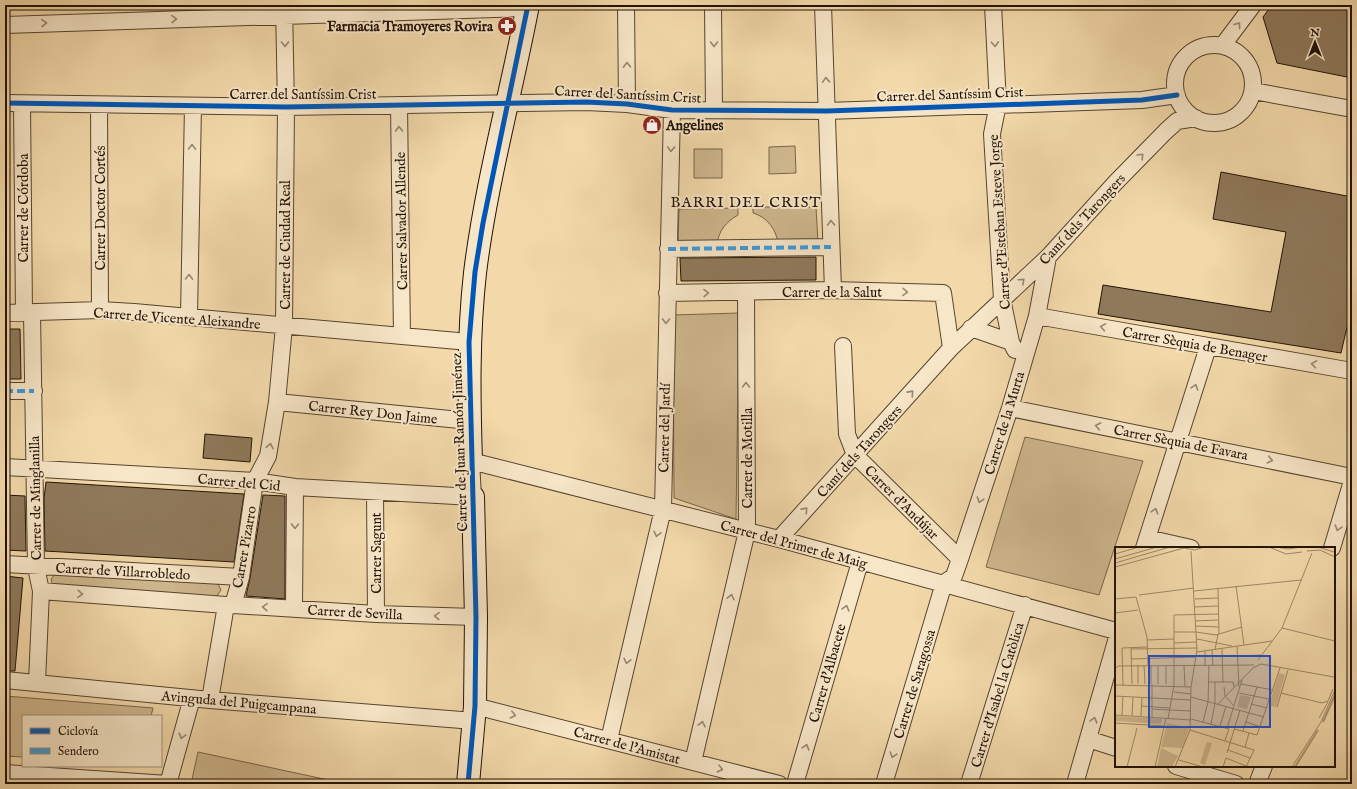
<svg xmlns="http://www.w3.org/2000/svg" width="1357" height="789" font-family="'IM FELL English',serif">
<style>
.green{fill:#cfb78e;stroke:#78644a}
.building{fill:#8f795b;stroke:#221206}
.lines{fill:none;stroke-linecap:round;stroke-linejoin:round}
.street-casing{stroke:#56442f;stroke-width:18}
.secondary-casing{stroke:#221206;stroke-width:24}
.street{stroke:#f7e6c8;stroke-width:16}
.secondary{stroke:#f7e6c8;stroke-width:22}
.quiet{stroke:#3c9add;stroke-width:4;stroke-dasharray:8 4;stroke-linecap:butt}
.cycleway-casing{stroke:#f7e6c8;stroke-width:8}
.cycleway{stroke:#0057b8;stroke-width:5}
.oneway{stroke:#978771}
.labels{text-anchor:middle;stroke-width:4;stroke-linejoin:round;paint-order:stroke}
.poi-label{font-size:14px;font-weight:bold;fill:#221206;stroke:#f7e6c8;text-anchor:end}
.street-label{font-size:14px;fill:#221206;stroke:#f7e6c8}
.neighbourhood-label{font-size:15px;letter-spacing:1px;fill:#221206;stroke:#f7e6c8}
.inset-river{fill:none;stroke:#ac9572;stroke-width:2}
.inset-road{fill:none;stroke:#9f8968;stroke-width:1}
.view{fill:#1d4ed8;fill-opacity:0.15;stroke:#1d4ed8;stroke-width:2}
.inset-edge{fill:none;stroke:#221206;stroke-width:2}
</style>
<rect width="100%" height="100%" fill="#f3d9aa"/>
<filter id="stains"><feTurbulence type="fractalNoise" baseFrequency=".005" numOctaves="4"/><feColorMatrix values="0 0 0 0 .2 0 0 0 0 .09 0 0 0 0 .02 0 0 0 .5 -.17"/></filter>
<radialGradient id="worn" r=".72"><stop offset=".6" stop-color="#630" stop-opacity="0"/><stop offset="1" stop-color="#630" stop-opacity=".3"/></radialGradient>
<path class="green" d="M795 146 796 173 769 174V147Z
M694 149H722V178H694Z
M753 207H816L818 243H778C776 229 767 217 753 213Z
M738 208V215C726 222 719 230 717 244H678L679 209Z
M739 313 736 519 674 498 673 315Z
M1025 437 1143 461 1099 595 986 567Z
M55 574 212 581 218 584 221 590 217 596 211 597 53 587 51 579Z
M5 696 153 708 151 716H23V757L5 756Z
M198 752 347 784H191Z"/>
<path class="building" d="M1272 5H1352V78L1277 63 1263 17Z
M1221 172 1352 197V325L1347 327 1341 353 1098 314 1103 285 1271 312 1286 232 1213 219Z
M816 257V280L681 281 680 258Z
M5 329H20L21 379H5Z
M205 434 252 438 250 462 203 458Z
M46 482 244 494 234 562 45 551 44 498Z
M5 495 25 496 26 551 5 550Z
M263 495 285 496V599L246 596 250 578Z
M5 576 23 578 15 671H5Z"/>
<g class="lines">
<defs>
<path id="street" d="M626 5 627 104
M713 5 714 109
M823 5 833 290
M993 5 998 104 992 134 1002 299 1011 342
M5 25 527 8
M1175 84a39 39 0 1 1 78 0a39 39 0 1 1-78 0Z
M1223 45 1253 5
M1253 91 1352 109
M5 103 286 107 586 102 627 104 672 110 827 111 1142 100 1177 95
M22 104 24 313
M99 105 100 310
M399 105 402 336
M668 249 831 247
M667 293 833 290 943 293 951 348
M5 313 100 310 134 312 469 342
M32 313 36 567 41 591 37 682
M189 316 193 106
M1037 316 1352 371
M971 328 1011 342 1015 350
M843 346 847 434 855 455 960 559
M5 391H34
M277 402 470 421
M1010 408 1352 477
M5 467 255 481 295 487 473 497 471 461 779 539 1116 631
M375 492 376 614
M1147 538 1191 548
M779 539 951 348 1048 257 1116 182 1166 131 1177 121 1196 118
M1144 548 1208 347
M1332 548 1352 481
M5 564 241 577
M41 591 226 605
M233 605 376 614 476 617
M294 609 295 487
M5 680 210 700 474 721
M210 700 226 605H233L241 577 255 481 268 456 277 402 284 326 286 107 284 5
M475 706 779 784
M1088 739 1116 748
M609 740 663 509 672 110
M693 762 747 531 746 293
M1176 766 1236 784
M5 773 168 784
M168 784 192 698
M795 784 860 562
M884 784 944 583 954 576 960 559 1010 408 1037 316 1048 257
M969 784 1025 605
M1075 784 1116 641
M1257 784 1264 766"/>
<path id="secondary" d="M471 461C469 398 468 336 475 273 486 183 511 94 528 5
M468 784 475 706 476 617 473 497"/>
</defs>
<use href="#street" class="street-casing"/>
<use href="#secondary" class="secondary-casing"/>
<use href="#street" class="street"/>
<use href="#secondary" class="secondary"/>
<path class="quiet" d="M668 249 831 247
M5 391H34"/>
<defs>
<path id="cycleway" d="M5 103 286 107 586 102 627 104 672 110 827 111 1142 100 1177 95
M468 784 475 706 476 617 469 342 475 272 483 223 528 5"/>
</defs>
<use href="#cycleway" class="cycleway-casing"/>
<use href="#cycleway" class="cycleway"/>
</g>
<defs><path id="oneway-chevron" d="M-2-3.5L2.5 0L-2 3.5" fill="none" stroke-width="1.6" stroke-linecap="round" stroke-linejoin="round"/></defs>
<g class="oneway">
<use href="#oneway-chevron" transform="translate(174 19) rotate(-2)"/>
<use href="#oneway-chevron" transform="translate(44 23) rotate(-2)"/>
<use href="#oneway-chevron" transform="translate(1238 25) rotate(-53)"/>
<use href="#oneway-chevron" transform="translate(285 44) rotate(89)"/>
<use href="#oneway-chevron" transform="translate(714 44) rotate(89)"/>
<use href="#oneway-chevron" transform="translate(995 44) rotate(87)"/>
<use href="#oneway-chevron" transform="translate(627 65) rotate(-91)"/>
<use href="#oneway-chevron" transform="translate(826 80) rotate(-92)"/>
<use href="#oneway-chevron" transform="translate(399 129) rotate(-91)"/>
<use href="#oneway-chevron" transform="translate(192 147) rotate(-89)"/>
<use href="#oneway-chevron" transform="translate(671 149) rotate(92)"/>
<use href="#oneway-chevron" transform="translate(1141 156) rotate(-46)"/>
<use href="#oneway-chevron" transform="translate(831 223) rotate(-92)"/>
<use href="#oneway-chevron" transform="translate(189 277) rotate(-89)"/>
<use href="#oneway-chevron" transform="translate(1022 281) rotate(-42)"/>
<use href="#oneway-chevron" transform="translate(905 292) rotate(1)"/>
<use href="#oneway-chevron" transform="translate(706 293) rotate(-1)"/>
<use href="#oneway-chevron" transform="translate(666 321) rotate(91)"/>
<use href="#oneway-chevron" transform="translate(1103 327) rotate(-170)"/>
<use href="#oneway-chevron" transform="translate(1314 364) rotate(-171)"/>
<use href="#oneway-chevron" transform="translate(746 385) rotate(-90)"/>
<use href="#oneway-chevron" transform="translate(1195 387) rotate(-72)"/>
<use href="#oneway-chevron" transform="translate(911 393) rotate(-48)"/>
<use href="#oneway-chevron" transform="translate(1098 426) rotate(-169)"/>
<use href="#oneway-chevron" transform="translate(270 446) rotate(-80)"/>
<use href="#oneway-chevron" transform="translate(1270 460) rotate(12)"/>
<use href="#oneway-chevron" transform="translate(980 500) rotate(108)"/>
<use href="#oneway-chevron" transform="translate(805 510) rotate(-48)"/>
<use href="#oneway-chevron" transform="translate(1155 511) rotate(-72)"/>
<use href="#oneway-chevron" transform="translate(295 526) rotate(91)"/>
<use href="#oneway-chevron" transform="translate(1338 528) rotate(107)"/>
<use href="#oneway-chevron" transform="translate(657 534) rotate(103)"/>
<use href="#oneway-chevron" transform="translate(80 594) rotate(4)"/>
<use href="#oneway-chevron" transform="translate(731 597) rotate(-77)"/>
<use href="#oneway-chevron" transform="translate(265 607) rotate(-176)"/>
<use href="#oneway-chevron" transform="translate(846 608) rotate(-74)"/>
<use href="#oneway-chevron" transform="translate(437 616) rotate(-178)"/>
<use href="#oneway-chevron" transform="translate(627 661) rotate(103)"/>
<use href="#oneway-chevron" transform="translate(513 715) rotate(14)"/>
<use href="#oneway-chevron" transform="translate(1094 720) rotate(-74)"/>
<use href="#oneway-chevron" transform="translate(702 724) rotate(-77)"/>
<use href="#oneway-chevron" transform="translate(182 736) rotate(105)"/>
<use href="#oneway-chevron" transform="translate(806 747) rotate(-74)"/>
<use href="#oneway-chevron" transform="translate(893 755) rotate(107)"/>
<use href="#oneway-chevron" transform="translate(720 769) rotate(14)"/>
</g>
<defs>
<symbol id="pharmacy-disc" viewBox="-11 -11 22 22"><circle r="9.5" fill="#8f2418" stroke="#f7e6c8"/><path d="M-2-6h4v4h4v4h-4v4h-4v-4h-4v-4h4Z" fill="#fff"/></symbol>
<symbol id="shop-disc" viewBox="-11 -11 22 22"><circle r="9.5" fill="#8f2418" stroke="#f7e6c8"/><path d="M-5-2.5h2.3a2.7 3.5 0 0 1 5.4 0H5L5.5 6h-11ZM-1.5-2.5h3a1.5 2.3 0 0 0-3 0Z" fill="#fff"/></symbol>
</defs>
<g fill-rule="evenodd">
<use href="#pharmacy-disc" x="496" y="15" width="22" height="22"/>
<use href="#shop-disc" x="641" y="114" width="22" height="22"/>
</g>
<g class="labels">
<g class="poi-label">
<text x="493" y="31">Farmacia Tramoyeres Rovira</text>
<text x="666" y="130" text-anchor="start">Angelines</text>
</g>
<g class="street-label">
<text x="303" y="99">Carrer del Santíssim Crist</text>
<text transform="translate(628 94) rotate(3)" y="5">Carrer del Santíssim Crist</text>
<text transform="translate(950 94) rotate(-2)" y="5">Carrer del Santíssim Crist</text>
<text transform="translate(23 208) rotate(-90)" y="5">Carrer de Córdoba</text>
<text transform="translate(100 208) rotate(-90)" y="5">Carrer Doctor Cortés</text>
<text transform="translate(1082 219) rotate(-47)" y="5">Camí dels Tarongers</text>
<text transform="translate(401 221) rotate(-91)" y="5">Carrer Salvador Allende</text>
<text transform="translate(999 222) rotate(-94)" y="5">Carrer d'Esteban Esteve Jorge</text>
<text transform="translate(285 245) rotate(-90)" y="5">Carrer de Ciudad Real</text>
<text x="832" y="297">Carrer de la Salut</text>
<text transform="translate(177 318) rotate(4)" y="5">Carrer de Vicente Aleixandre</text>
<text transform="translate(1195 344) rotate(10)" y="5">Carrer Sèquia de Benager</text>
<text transform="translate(373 412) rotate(6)" y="5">Carrer Rey Don Jaime</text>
<text transform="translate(1004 423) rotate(-73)" y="5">Carrer de la Murta</text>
<text transform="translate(664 428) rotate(-89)" y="5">Carrer del Jardí</text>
<text transform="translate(459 442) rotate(-92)" y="5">Carrer de Juan Ramón Jiménez</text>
<text transform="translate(1181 442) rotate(11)" y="5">Carrer Sèquia de Favara</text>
<text transform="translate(859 451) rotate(-48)" y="5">Camí dels Tarongers</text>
<text transform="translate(747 458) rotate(-90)" y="5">Carrer de Motilla</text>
<text transform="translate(239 482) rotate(5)" y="5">Carrer del Cid</text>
<text transform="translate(35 498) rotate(-91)" y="5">Carrer de Minglanilla</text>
<text transform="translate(902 502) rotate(45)" y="5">Carrer d'Andújar</text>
<text transform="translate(794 544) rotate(15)" y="5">Carrer del Primer de Maig</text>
<text transform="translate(244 547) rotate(-80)" y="5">Carrer Pizarro</text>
<text transform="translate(376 553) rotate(-90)" y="5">Carrer Sagunt</text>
<text transform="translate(123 571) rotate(3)" y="5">Carrer de Villarrobledo</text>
<text transform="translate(355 612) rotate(3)" y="5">Carrer de Sevilla</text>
<text transform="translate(827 673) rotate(-74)" y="5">Carrer d'Albacete</text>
<text transform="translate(914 684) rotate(-73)" y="5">Carrer de Saragossa</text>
<text transform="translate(997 695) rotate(-73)" y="5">Carrer d'Isabel la Catòlica</text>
<text transform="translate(239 702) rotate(5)" y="5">Avinguda del Puigcampana</text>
<text transform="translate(627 745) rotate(15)" y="5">Carrer de l'Amistat</text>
</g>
<g class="neighbourhood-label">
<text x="746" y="207">BARRI DEL CRIST</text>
</g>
</g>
<g transform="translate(1115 547)">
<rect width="220" height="220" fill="#f3d9aa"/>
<path d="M164 126 170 128 161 160 154 158ZM125 148 136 150 132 162 122 160ZM0 169 47 172 46 177 0 174ZM52 176 74 181 68 201 46 200ZM92 195 97 196 90 218 85 216ZM46 201 63 209 57 220H42Z" fill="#cfb78e"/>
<path class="inset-river" d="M208 175 220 148M180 220 203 183"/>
<path class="inset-road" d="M154 0 171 7 187 5M161 0 173 2 186 0M203 0 219 5M192 4 205 3 220 10M0 7 24 0M0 12 42 0M0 16 55 0M0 20 69 1 80 3 89 0M121 39 129 98M103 41 104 87M79 44 186 33M24 48 79 41M0 52 21 50 32 90 33 118M80 52 103 51M80 60 103 59M0 66 23 63M80 74 103 73M81 79 104 80M167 81 220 94M59 85H81M81 85 101 88 127 80M82 92 117 99M32 93 59 92M59 96 82 95M122 99 124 140M16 101 17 137M16 102 82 101M107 102 108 135M97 103 98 119M100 103 103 87M90 104V118M82 105 157 94M122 109 146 108M16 112 81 110M143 113 167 81 197 6M146 117 219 130M23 118V137M29 118 30 137M36 118V137M43 119V137M69 119 70 139M0 122 3 119 139 118M93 135H118L119 140M37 137V170M51 137V119M126 137 158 143M0 138 76 140M8 138 7 101 32 100M109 140 110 149 119 159M59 145 76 147M124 146 154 152M166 146 207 156M0 149 76 153M76 150 149 170M207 156 213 154 218 142M103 157 138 121 146 117M136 157 152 161M27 159 55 161M162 160 173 123M37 162 54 163M55 163 76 164M0 168 76 173M7 168 8 149M17 169 18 150M26 169 27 151M204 171 213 155M53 172 59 138V68L103 67M76 172 114 182 110 193M88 175 93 155 94 119M131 175 146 180M0 176 49 179M96 177 100 156V135M105 179 111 159M112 181 127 133M119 182 142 188 165 121M75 183 139 203 131 220M128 184 142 140M130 200 134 186M113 203 135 211M112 206 125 163M64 213 88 220M12 220 22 181M40 220 51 171M60 220 75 183 76 140 82 103 76 4M108 220 111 211 131 219M177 220 206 175 220 143"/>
<path class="view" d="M34 109H155V180H34Z"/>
<rect width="220" height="220" class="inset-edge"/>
</g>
<rect width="1357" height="789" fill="none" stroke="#f3d9aa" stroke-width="20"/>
<rect x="6" y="6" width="1345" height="777" fill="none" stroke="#221206" stroke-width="2"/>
<rect x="10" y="10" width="1337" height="769" fill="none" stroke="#221206"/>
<rect x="22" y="715" width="140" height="52" fill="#f7e6c8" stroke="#a2917a"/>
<rect x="30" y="728" width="20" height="6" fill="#0057b8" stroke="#a2917a"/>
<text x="58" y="735" font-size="12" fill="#221206">Ciclovía</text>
<rect x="30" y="748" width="20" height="6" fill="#3c9add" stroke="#a2917a"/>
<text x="58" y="755" font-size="12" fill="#221206">Sendero</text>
<g transform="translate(1315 42)" stroke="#f7e6c8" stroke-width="3" paint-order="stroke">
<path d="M0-3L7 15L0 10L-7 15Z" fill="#221206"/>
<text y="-6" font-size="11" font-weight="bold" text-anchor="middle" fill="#221206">N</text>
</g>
<rect width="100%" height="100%" filter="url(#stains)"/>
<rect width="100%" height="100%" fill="url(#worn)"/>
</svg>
